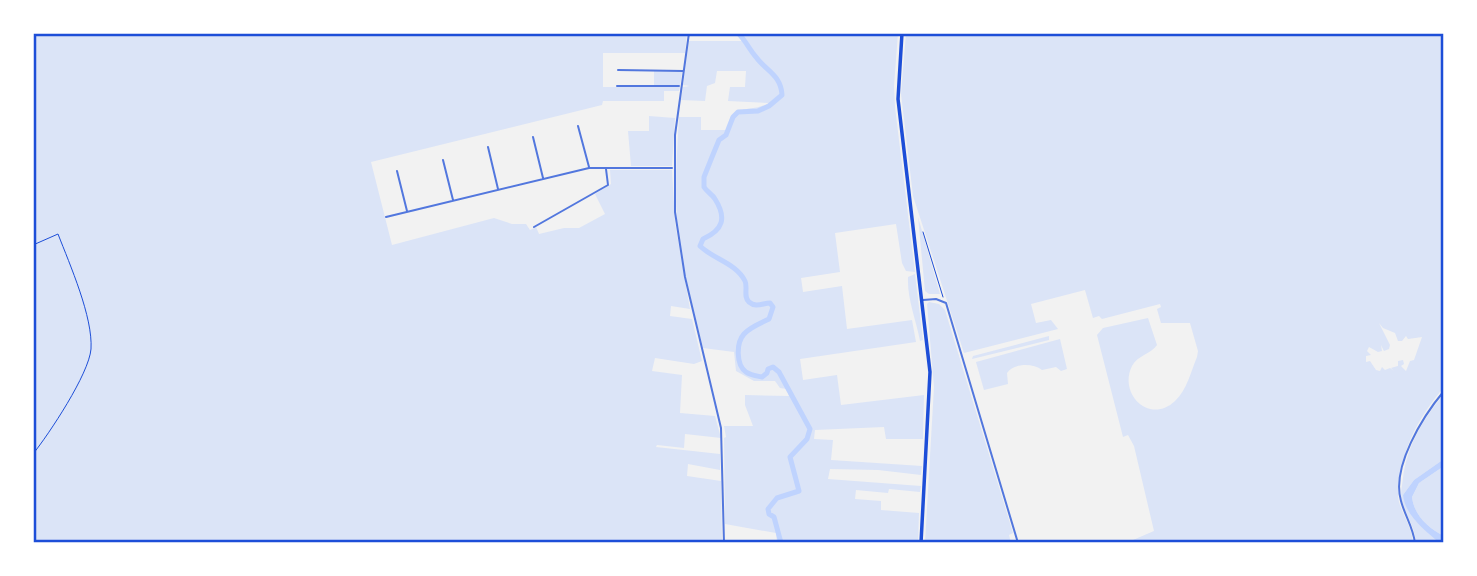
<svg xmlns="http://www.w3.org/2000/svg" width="1477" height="576" font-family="'DM Sans',sans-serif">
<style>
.green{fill:#dbe4f7;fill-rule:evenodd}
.water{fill:#bfd3fe}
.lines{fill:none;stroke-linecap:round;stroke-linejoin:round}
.river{stroke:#bfd3fe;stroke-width:5}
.path{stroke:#1d4ed8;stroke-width:1}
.minor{stroke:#5277de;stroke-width:2}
.secondary{stroke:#1d4ed8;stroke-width:3.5}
.neatline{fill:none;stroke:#1d4ed8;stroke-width:2.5}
</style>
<rect width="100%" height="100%" fill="#f2f2f2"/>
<path class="green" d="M33 33H687L685 53H603V87H680L679 91H664V101H603L602 105 371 162 392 245 494 218 512 224H526L530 230 536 227 539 234 564 228H579L605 214 595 194 611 184 610 170H672L675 223 690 309 671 306 670 316 692 319 702 361 694 364 655 358 652 371 682 375 680 413 715 416 721 438 685 434 684 448 657 445 656 447 720 454V470L688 464 687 476 721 481 722 543H33Z
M736 33H898L894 86 895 107 915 272 906 271 902 263 896 224 835 233 840 272 801 278 803 292 842 286 847 329 912 320 916 342 800 359 803 380 837 375 841 405 924 395 923 439H886L884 427 815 430 814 439 833 440 831 460 922 466 921 475 878 470 830 469 828 479 921 486 920 492 889 489 888 493 856 490 855 499 881 501V510L919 513 918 543H777L776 533 725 524 724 438 726 437 724 426H753L745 405V395L789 396 787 389 780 388 775 381H754L736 371 734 352 703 348C693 306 680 263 677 220 675 185 677 151 679 117H701V130H727C735 101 749 114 769 103L728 101 730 87H745L746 71H717L715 83 707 86 705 101 681 100 683 87 690 86 683 85 689 41H743Z
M906 33H1444V387C1420 416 1404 443 1400 480 1399 487 1397 494 1399 502 1403 516 1412 527 1413 543H1126L1154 531 1134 446 1128 435 1123 437 1097 335 1103 328 1148 318 1157 345C1151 354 1138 355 1132 366 1118 394 1150 425 1175 401 1187 390 1191 371 1197 357L1198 351 1190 323H1161L1157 309 1161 307 1160 304 1102 319 1099 316 1093 318 1085 290 1031 304 1036 323 1051 320 1058 329 964 353 913 196 901 94ZM1379 323 1383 328 1395 333 1398 341H1402L1406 336 1408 339 1422 337 1414 360 1410 361 1406 371 1401 366 1404 364 1403 360 1398 361V366L1391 368 1394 371 1390 368 1385 370 1382 367 1380 371 1376 370 1370 361 1366 362V356L1371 355 1367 351 1369 347 1378 352 1382 351 1381 345 1384 351 1389 349 1390 345Z
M654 71 682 72 680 85H654Z
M649 116 675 118 672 166H631L628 131H649Z
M918 217 940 294H929L925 291Z
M915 274 923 340 920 341C916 319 907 299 908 277Z
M929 302 939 304 945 310 1013 533 1009 535 1011 543H925L934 387 927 304Z
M1049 336V340L972 359 973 356Z
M1060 339 1067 369 1061 371 1056 367 1042 370C1033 363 1014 363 1007 373L1008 384 984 390 976 362Z
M1444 394V459L1414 480 1403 495 1416 521 1440 543H1416C1415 527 1406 516 1402 501 1400 494 1402 486 1403 478 1407 446 1423 419 1444 394Z
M1444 466V536C1428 528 1414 515 1412 497L1419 483Z"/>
<path class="water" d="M1444 459V466L1419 483 1412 497C1414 515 1428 528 1444 536V543H1440C1425 531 1405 515 1403 495L1414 480Z"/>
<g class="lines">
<path class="river" d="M738 33C746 41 749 49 756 57 766 71 781 75 782 95L769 106 758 111 738 112 733 117 726 135 719 140 712 157 704 177V187C707 192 712 194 715 199 727 218 723 230 703 239L700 246C713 259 736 263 745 281 748 287 743 297 749 302 756 308 763 303 770 303L773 307 769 319C761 323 750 327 744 334 736 343 736 365 746 372 750 375 757 376 762 377L767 373 768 369 773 367 779 372 810 429 807 439 790 457 799 491 777 498 768 509 769 514 774 517 781 543"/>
<path class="path" d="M923 232 943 297
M33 245 58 234C70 265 93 317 91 349 89 374 49 434 33 454"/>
<path class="minor" d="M689 33 675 135V212L685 277 721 428 724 543
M618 70 683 71
M617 86H679
M578 126 589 167
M533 137 543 178
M488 147 498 189
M443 160 453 200
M397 171 407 211
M386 217 589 168H672
M534 227 608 185 606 169
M923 300 936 299 946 303 1018 543
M1415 543C1413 527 1405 516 1401 501 1391 467 1423 416 1444 391"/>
<path class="secondary" d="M902 33 898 99 930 372 921 543"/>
</g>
<rect width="1477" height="576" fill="none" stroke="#ffffff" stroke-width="70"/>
<rect x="35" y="35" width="1407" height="506" class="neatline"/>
</svg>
